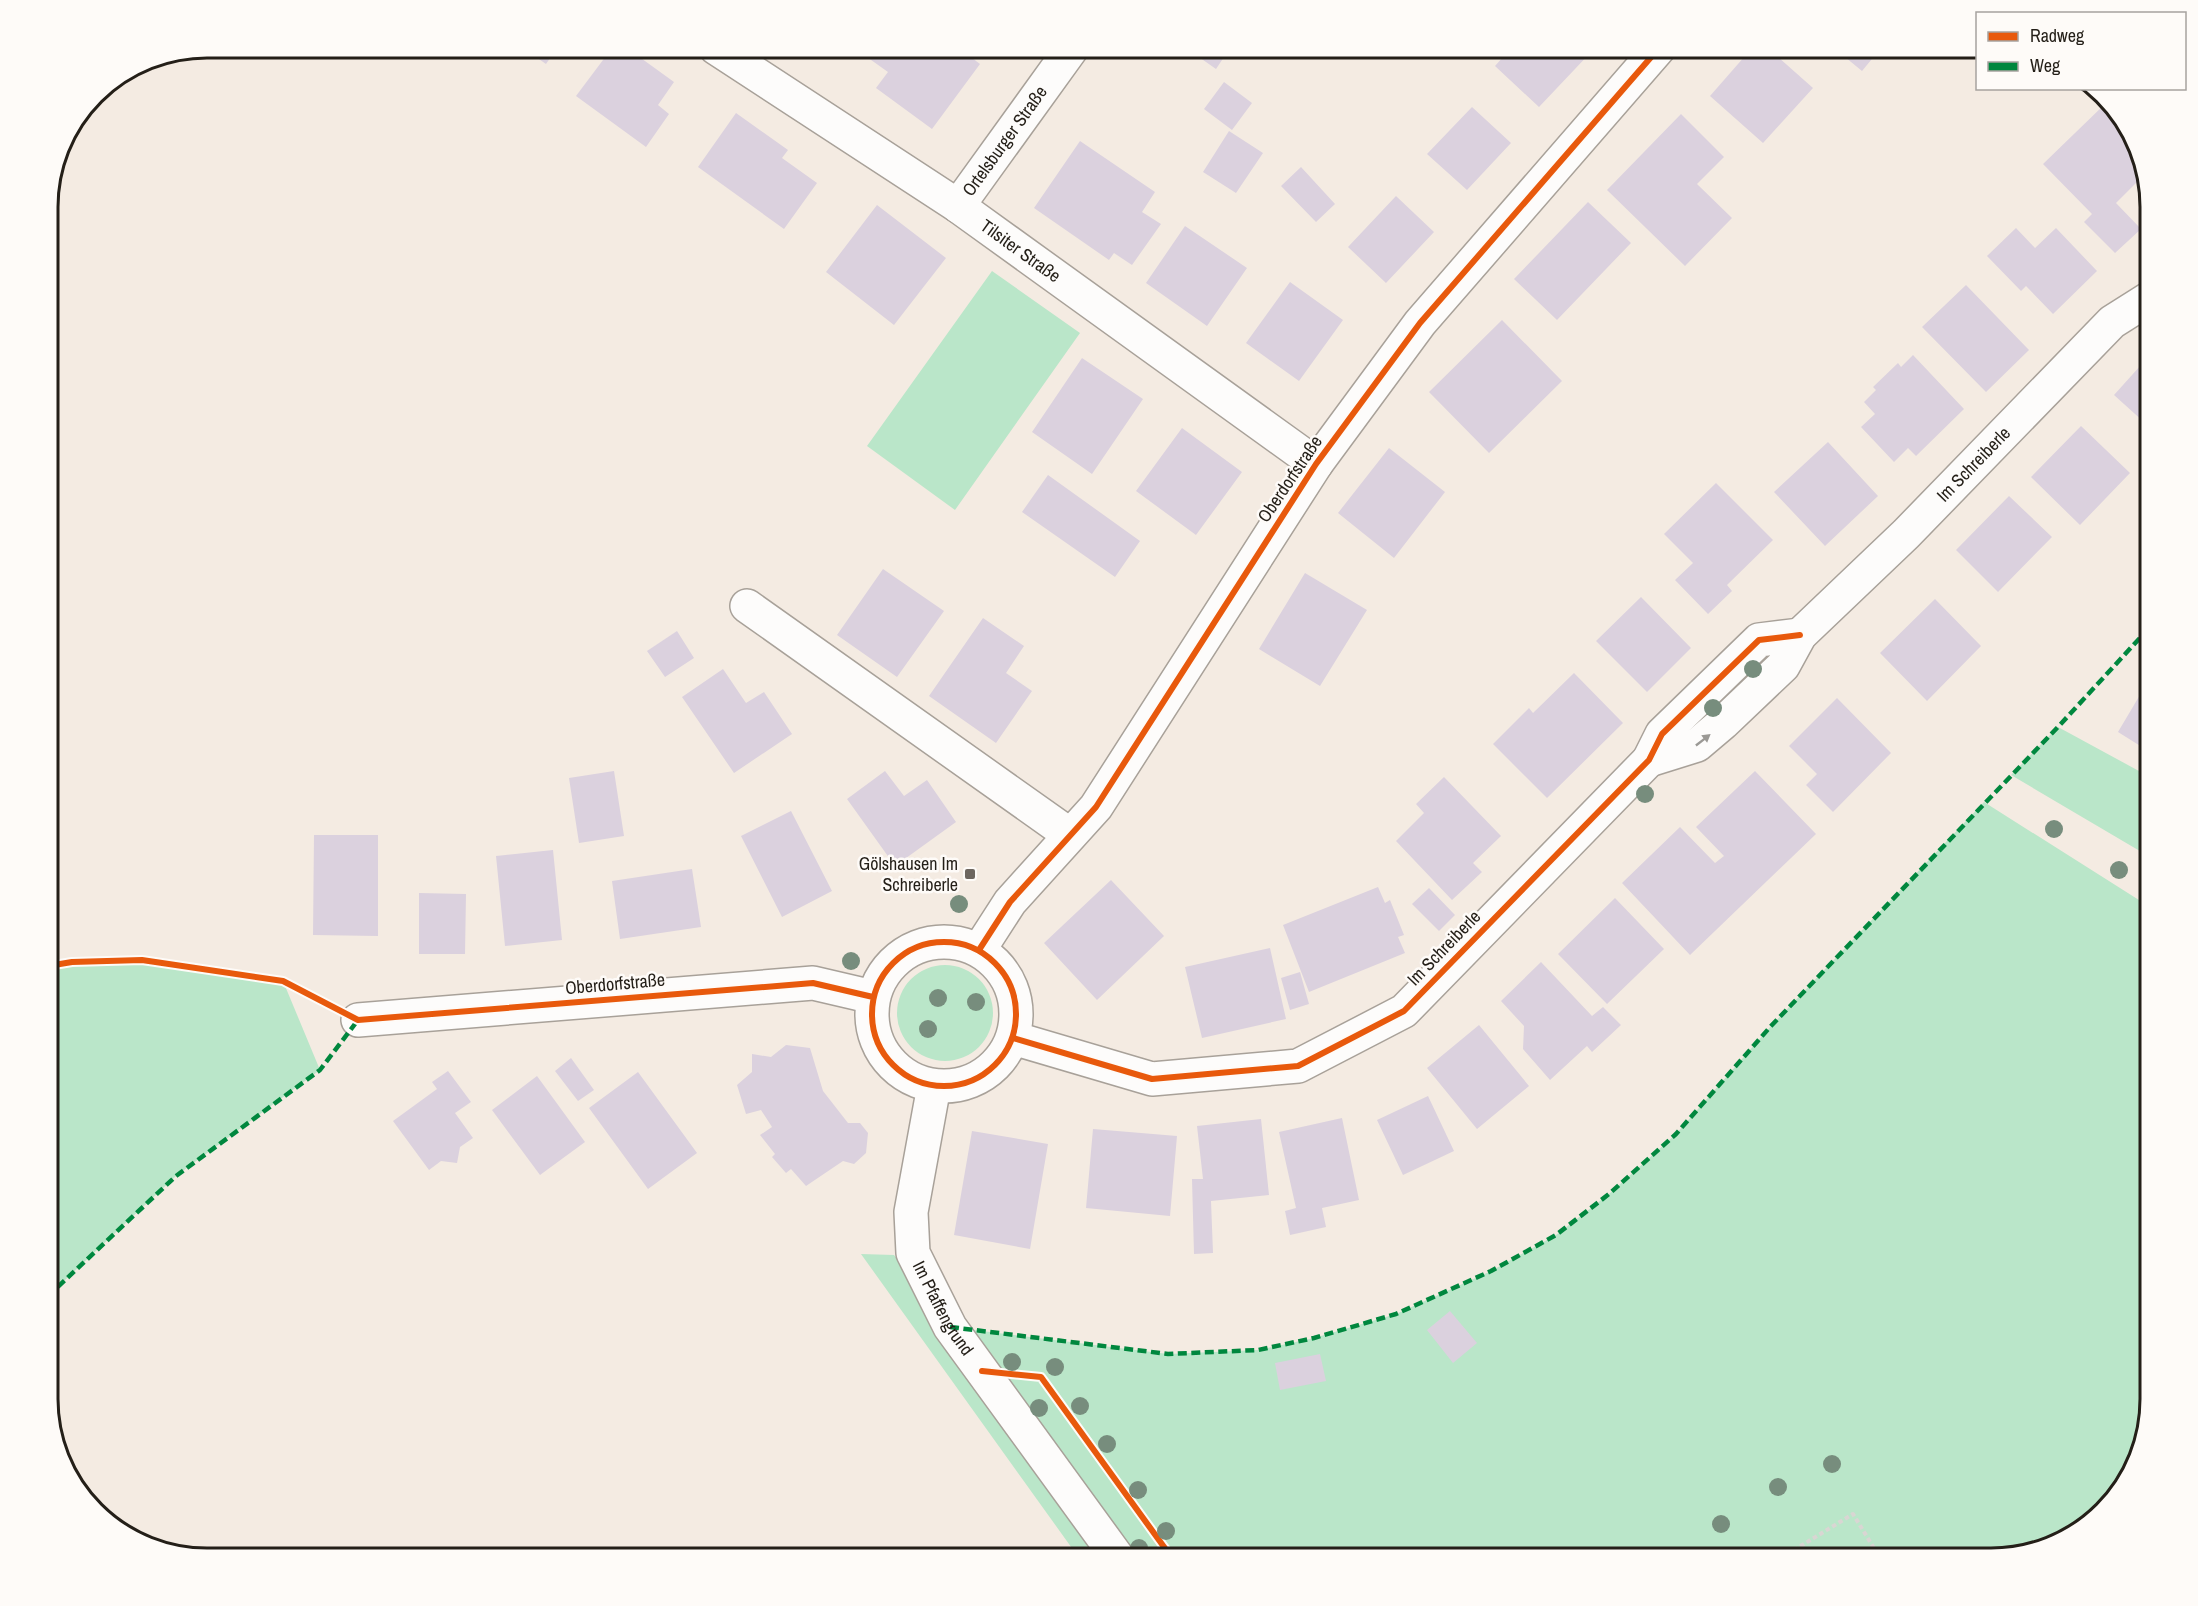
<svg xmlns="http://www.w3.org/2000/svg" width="2198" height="1606" font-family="'Archivo Narrow',sans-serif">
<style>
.green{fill:#bae6c9}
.building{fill:#dbd1de}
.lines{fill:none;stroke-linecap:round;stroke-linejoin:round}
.minor-casing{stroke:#a8a199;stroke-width:36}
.path{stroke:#d9d6d3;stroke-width:4;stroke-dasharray:4.5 3;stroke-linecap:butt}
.minor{stroke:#fdfcfb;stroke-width:33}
.quiet{stroke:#00873e;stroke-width:4.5;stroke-dasharray:9 4.5;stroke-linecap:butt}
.cycleway-casing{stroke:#fefbf8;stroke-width:10}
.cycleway{stroke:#e8590c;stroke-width:6}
.tree{fill:#778d7d}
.oneway{fill:#9b9995}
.poi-dot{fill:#6d665f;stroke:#fefbf8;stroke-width:2}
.labels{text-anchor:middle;stroke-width:5;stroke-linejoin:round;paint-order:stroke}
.street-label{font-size:18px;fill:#241f18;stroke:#fefbf8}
.poi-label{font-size:18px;fill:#241f18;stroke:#fefbf8;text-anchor:end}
.rim{fill:none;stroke:#241f18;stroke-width:3}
</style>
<rect width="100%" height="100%" fill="#f4ebe2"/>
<path class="green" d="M992 271 1080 333 955 510 867 446Z
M2058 727 2150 777V857L2011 775Z
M1984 802 2150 907V1399L2142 1450 2117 1495 2061 1541 1991 1558H1079L861 1254 894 1255 950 1327 1168 1354 1258 1350 1314 1338 1396 1314 1491 1271 1556 1235 1609 1194 1676 1134 1771 1026Z
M142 960 283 981 320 1070 176 1176 48 1296V966L72 962Z
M897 1013a48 48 0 1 1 96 0a48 48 0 1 1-96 0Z"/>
<path class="building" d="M523 48H557L546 64Z
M612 48H627L674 82 658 105 669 114 646 147 576 96Z
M858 48H959L980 64 932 129 876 88 888 72 857 50Z
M1186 48H1230L1216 69Z
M1511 48H1589L1592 51 1539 107 1495 66Z
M1752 48H1768L1813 88 1763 143 1710 96Z
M1834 48H1881L1862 71Z
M1224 82 1252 103 1232 130 1204 109Z
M2106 103 2131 134 2127 138 2136 146 2143 176 2116 203 2141 229 2115 253 2084 222 2092 214 2043 164Z
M1472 107 1511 143 1467 190 1427 154Z
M736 113 788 150 782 158 817 183 784 229 698 167Z
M1681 114 1724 157 1697 184 1732 218 1685 266 1607 190Z
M1229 131 1263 153 1236 193 1203 172Z
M1080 141 1155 192 1142 212 1161 224 1132 265 1114 253 1109 260 1034 208Z
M1301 167 1335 204 1316 222 1281 186Z
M1396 196 1434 232 1386 283 1348 247Z
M1588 202 1631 243 1557 320 1514 279Z
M877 205 946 258 894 325 826 272Z
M1185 226 1247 268 1207 326 1146 283Z
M2016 228 2035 248 2056 228 2097 271 2053 314 2026 286 2021 291 1987 256Z
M1290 282 1343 320 1299 381 1246 343Z
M1966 285 2029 350 1986 392 1922 327Z
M1502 320 1562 381 1489 453 1429 392Z
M1913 355 1964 409 1916 456 1908 448 1894 462 1861 427 1875 414 1864 402 1876 390 1873 387 1898 363 1901 367Z
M2150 355V418L2145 423 2114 395Z
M1082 358 1143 399 1092 474 1032 432Z
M2081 426 2130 473 2080 525 2031 477Z
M1182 428 1242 472 1196 535 1136 491Z
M1828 442 1878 496 1825 546 1774 492Z
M1389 448 1445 492 1394 558 1338 513Z
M1048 475 1140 541 1115 577 1022 512Z
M1716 483 1773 540 1727 585 1732 591 1708 614 1675 580 1693 563 1664 534Z
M2009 496 2052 537 1998 592 1956 550Z
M883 569 944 611 897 677 837 635Z
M1305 573 1367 610 1320 686 1259 649Z
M1641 597 1691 648 1647 692 1596 641Z
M1935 599 1981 646 1927 701 1880 653Z
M983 618 1024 646 1006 673 1032 691 996 743 929 696Z
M677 631 694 658 665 677 647 651Z
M723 669 746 703 764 692 792 734 734 773 682 697Z
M1574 673 1623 723 1547 798 1493 744 1529 708 1533 713Z
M2150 678V752L2118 732Z
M1837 698 1891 753 1833 812 1806 785 1817 774 1789 746Z
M614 771 624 836 579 843 569 778Z
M885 771 904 796 927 780 956 822 895 866 847 799Z
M1755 771 1816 834 1690 955 1622 883 1680 827 1715 863 1724 856 1696 827Z
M1444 777 1501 836 1473 863 1482 872 1452 900 1396 841 1424 813 1416 804Z
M791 811 832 891 782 917 741 836Z
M314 835H378V936L313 935Z
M553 850 562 940 505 946 496 856Z
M692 869 701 927 620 939 612 881Z
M1111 880 1164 936 1097 1000 1044 943Z
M1378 887 1385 903 1390 900 1404 935 1398 937 1405 953 1309 992 1283 925Z
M1429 888 1455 915 1439 931 1412 904Z
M419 893 466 894 465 954H419Z
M1615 898 1664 949 1607 1004 1558 954Z
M1270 948 1286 1019 1202 1038 1185 967Z
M1541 962 1592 1016 1603 1007 1621 1025 1592 1052 1587 1046 1550 1080 1523 1049 1524 1026 1501 1001Z
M1300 972 1309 1004 1290 1010 1281 978Z
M1479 1025 1529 1086 1477 1129 1427 1068Z
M786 1045 810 1048 823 1091 848 1123H860L868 1133 866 1153 854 1164 843 1161 806 1186 791 1169 786 1173 772 1157 775 1154 760 1135 772 1127 761 1110 746 1114 737 1085 752 1072V1054L771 1057Z
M571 1058 594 1090 578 1101 555 1071Z
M448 1071 471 1102 455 1113 473 1138 460 1147 457 1163 441 1161 429 1170 393 1121 437 1089 432 1082Z
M638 1072 697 1153 648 1189 589 1108Z
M537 1076 585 1142 540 1175 492 1110Z
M1428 1096 1454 1151 1403 1175 1377 1120Z
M1342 1118 1359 1200 1322 1208 1326 1227 1290 1235 1285 1211 1296 1208 1279 1132Z
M1261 1119 1269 1195 1211 1201 1213 1253 1194 1254 1192 1179H1203L1197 1126Z
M1093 1129 1177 1136 1170 1216 1086 1208Z
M972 1131 1048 1144 1030 1249 954 1235Z
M1450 1311 1477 1343 1453 1363 1427 1330Z
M1320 1354 1326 1381 1280 1390 1275 1363Z"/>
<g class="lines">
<defs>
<g id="minor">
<path id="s1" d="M716 48 958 206 1316 464"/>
<path id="s2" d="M958 206 1072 48"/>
<path d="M747 606 1070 835"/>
<path id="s3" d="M1649 760 1697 745 1723 723 1783 666 1800 635 1906 534 2112 322 2150 298"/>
<circle cx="944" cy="1014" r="72"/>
<path d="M979 950 1010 902 1096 807 1316 464 1420 323 1659 48"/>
<path d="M358 1020 813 983 873 997"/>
<path d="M1013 1038 1152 1079 1298 1066 1404 1011 1649 760 1662 734 1759 640 1800 635"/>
<path id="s4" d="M934 1086 911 1212 913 1253 950 1327 1118 1558"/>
</g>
</defs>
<use href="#minor" class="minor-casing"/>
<path class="path" d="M1781 1558 1853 1514 1880 1558"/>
<use href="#minor" class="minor"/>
<path class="quiet" d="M48 1296 176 1176 320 1070 358 1020 355 1019
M950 1327 1168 1354 1258 1350 1314 1338 1396 1314 1491 1271 1556 1235 1609 1194 1676 1134 1771 1026 2058 727 2150 627"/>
<defs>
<path id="cycleway" d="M872 1014a72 72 0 1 1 144 0a72 72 0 1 1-144 0Z
M979 950 1010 902 1096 807 1316 464 1420 323 1659 48
M48 966 72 962 142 960 283 981 358 1020 813 983 873 997
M1013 1038 1152 1079 1298 1066 1404 1011 1649 760 1662 734 1759 640 1800 635
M982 1371 1041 1377 1172 1558"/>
</defs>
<use href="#cycleway" class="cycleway-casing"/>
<use href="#cycleway" class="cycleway"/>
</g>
<g class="tree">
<circle cx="1753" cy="669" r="9"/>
<circle cx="1713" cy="708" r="9"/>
<circle cx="1645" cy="794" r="9"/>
<circle cx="2054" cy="829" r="9"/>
<circle cx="2119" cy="870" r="9"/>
<circle cx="959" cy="904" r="9"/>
<circle cx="851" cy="961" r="9"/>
<circle cx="938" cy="998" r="9"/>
<circle cx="976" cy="1002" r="9"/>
<circle cx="928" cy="1029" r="9"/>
<circle cx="1012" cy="1362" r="9"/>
<circle cx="1055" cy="1367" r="9"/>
<circle cx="1080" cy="1406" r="9"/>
<circle cx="1039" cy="1408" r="9"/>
<circle cx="1107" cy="1444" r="9"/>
<circle cx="1832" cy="1464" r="9"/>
<circle cx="1778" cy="1487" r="9"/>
<circle cx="1138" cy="1490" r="9"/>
<circle cx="1721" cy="1524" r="9"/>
<circle cx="1166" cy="1531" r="9"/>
<circle cx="1139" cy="1548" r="9"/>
</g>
<defs><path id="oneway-solid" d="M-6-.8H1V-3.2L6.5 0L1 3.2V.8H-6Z" transform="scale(1.5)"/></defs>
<use class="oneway" href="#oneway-solid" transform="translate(1703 740) rotate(-38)"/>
<rect class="poi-dot" x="964" y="868" width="12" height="12" rx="3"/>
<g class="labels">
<g class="street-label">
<text dy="6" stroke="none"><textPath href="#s2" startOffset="80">Ortelsburger Straße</textPath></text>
<text dy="6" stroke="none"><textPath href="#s1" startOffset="366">Tilsiter Straße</textPath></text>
<text dy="6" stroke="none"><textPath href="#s3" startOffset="446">Im Schreiberle</textPath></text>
<text transform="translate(1290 479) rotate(-56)" y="6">Oberdorfstraße</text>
<text transform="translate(1444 948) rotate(-46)" y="6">Im Schreiberle</text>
<text transform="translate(615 984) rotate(-5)" y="6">Oberdorfstraße</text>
<text dy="6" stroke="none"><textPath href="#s4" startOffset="232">Im Pfaffengrund</textPath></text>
</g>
<g class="poi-label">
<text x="958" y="870">Gölshausen Im<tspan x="958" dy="21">Schreiberle</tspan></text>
</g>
</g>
<path d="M0 0H2198V1606H0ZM207 58H1991A149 149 0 0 1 2140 207V1399A149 149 0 0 1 1991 1548H207A149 149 0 0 1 58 1399V207A149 149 0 0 1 207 58Z" fill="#fefbf8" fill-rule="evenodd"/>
<path class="rim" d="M207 58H1991A149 149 0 0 1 2140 207V1399A149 149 0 0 1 1991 1548H207A149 149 0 0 1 58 1399V207A149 149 0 0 1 207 58Z"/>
<rect x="1976" y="12" width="210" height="78" fill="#fefbf8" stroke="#a7a39e" stroke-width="1.5"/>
<rect x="1988" y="32" width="30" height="9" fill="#e8590c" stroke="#a7a39e" stroke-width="1.5"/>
<text x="2030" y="42" font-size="18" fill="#241f18">Radweg</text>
<rect x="1988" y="62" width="30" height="9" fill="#00873e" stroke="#a7a39e" stroke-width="1.5"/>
<text x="2030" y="72" font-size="18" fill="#241f18">Weg</text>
</svg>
